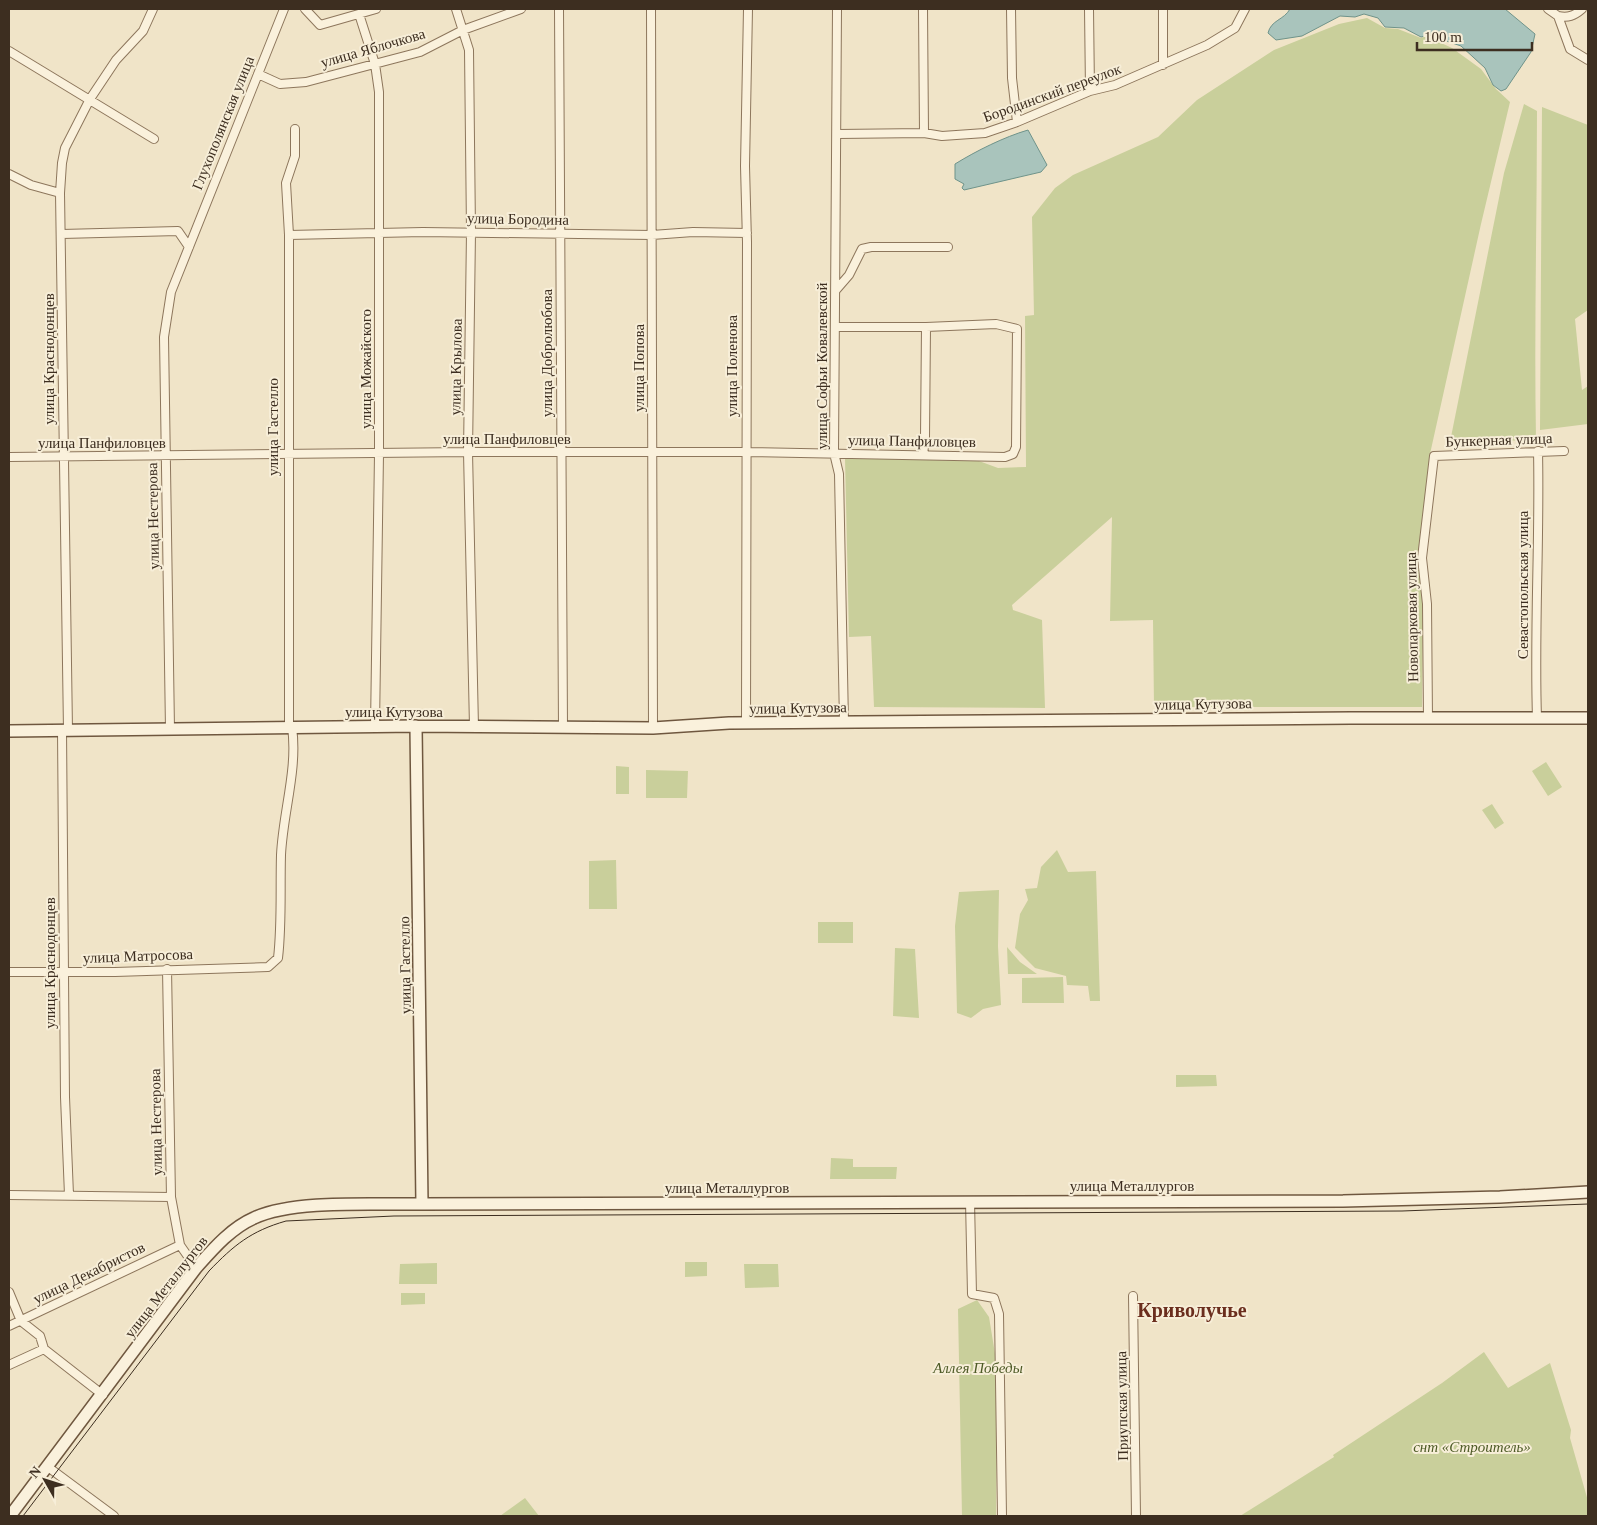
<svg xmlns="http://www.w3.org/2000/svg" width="1597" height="1525" font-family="Georgia,serif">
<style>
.green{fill:#c9cf9b}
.water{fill:#a9c4bc;stroke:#6f938a}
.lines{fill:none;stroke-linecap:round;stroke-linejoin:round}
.street-casing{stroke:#8d765c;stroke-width:10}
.secondary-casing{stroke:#6f573f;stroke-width:14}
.street{stroke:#faf1dc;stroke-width:8}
.secondary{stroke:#faf1dc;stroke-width:11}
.tram{stroke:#3d2e20;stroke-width:1}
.labels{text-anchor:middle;stroke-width:4;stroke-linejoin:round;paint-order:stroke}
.street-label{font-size:15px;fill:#3d2e20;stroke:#f7eed8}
.park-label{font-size:15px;font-style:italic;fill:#4d5a26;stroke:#f7eed8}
.district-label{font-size:20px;font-weight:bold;fill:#6b2e1e;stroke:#f7eed8}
</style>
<rect width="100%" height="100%" fill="#f0e4c8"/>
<path class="green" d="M1367 18 1385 28 1398 29 1421 38 1426 36 1452 48 1481 69 1496 89 1510 102 1481 224 1430 454 1418 562 1423 601 1422 707H1154L1153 620 1110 621 1112 517 1012 605 1013 610 1042 620 1045 708 874 707 871 636 849 637 845 458 979 461 998 468 1026 467 1025 316 1034 315 1032 217 1055 188 1073 175 1158 137 1197 100 1274 50 1339 24Z
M1524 104 1537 111C1537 221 1534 331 1536 440L1450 442 1504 173Z
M1542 107 1588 125V310L1575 319 1582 390 1588 386V424L1540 430Z
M1546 762 1562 787 1548 796 1532 771Z
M616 766 629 767V794H616Z
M646 770 688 771 687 798H646Z
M1492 804 1504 823 1495 829 1482 810Z
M1057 850 1068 872 1096 871 1100 1001H1090L1088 986 1067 985 1066 976 1035 968 1015 948 1020 914 1028 900 1025 889 1037 888 1041 867Z
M616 860 617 909H589V861Z
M999 890 998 946 1001 1005 983 1009 971 1018 957 1013 955 926 959 892Z
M818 922H853V943H818Z
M1007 947 1020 962 1037 974H1008Z
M895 948 915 949 919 1018 893 1016Z
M1063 977 1064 1003H1022V978Z
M1176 1075H1216L1217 1086 1176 1087Z
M831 1158 853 1159V1167H897L896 1179H830Z
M685 1262H707V1276L685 1277Z
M437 1263V1284H399L400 1264Z
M744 1264H778L779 1287 745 1288Z
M401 1293H425V1304L401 1305Z
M977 1300 989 1317 997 1366 996 1516H962L958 1309Z
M1484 1352 1508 1388 1550 1363 1571 1430 1570 1438 1588 1501V1516H1240L1334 1457 1333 1455 1442 1383Z
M525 1498 539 1516H500Z"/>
<path class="water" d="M1290 9H1505L1535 34 1531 52 1506 89 1501 91 1493 85 1485 68 1461 46 1429 35 1421 37 1404 28 1385 27 1378 18 1364 14 1355 17 1340 16 1302 36 1276 40 1268 33C1271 20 1284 20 1290 9Z
M1028 130 1047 165 1041 172 964 190 962 188 964 184 955 179V164C976 151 1004 137 1028 130Z"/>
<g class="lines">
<defs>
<path id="street" d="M305 9 320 25 376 9
M456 9 469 50 471 232 468 452 474 727
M559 9 563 728
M651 9 653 728
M837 9 834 453 839 474 844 722
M923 9 924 133
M1011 9 1012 78 1017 122
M1089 9 1090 91
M1163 9V65
M1548 9 1558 16 1570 49 1588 60
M359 14 375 64 379 92V454L375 727
M1558 16C1568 18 1574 16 1582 9
M9 51 154 139
M258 74 280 84 306 82 420 52 463 30 521 9
M838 134 924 133 942 136 985 133 1017 122 1090 91 1115 85 1207 45 1235 28 1245 9
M9 174 31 185 60 193 68 730
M60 193 62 163 65 148 90 99 116 60 143 31 153 9
M62 234 178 231 189 247
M289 235 423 232 652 235 693 232 747 233
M836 290 849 275 862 249 871 247H948
M923 455 925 437 926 327
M9 457 468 452H745L1005 457 1013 454 1016 447 1017 329 996 324 926 327H836
M1537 718C1534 629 1540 540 1538 451
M1428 719 1427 604 1422 558 1434 456 1564 451
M746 724 747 242 745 166 748 9
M289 727V235L286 183 295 156V129
M170 729 164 337 171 292 284 9
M62 730 65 1097 69 1195
M167 969 171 1197 180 1245 196 1268
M9 972H115L268 967 278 958C282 924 280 890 281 855 283 812 298 769 292 727
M9 1195 171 1197
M970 1201 972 1294 994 1298 999 1314 1002 1516
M9 1292 21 1321 40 1336 44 1349 103 1395
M1133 1296 1136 1516
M9 1326 180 1245
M9 1365 44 1349
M48 1467 114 1516"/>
<path id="secondary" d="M416 726 422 1204
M9 731 416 726 653 728 729 723 1351 718H1588
M10 1516 196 1268C213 1249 231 1228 254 1218 294 1199 377 1205 422 1204L1343 1201 1500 1197 1588 1192"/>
</defs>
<use href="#street" class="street-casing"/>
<use href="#secondary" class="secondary-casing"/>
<use href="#street" class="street"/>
<use href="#secondary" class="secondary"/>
<path class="tram" d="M23 1516 209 1271C234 1245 251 1231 286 1221L394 1216 1402 1211 1588 1204"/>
</g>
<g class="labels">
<g class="street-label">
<text transform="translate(373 48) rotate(-16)" y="5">улица Яблочкова</text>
<text transform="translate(1052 93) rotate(-20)" y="5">Бородинский переулок</text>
<text transform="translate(223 123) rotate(-68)" y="5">Глухополянская улица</text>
<text transform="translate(518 219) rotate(1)" y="5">улица Бородина</text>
<text transform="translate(547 353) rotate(-90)" y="5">улица Добролюбова</text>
<text transform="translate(49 359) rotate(-90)" y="5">улица Краснодонцев</text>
<text transform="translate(732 366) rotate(-90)" y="5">улица Поленова</text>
<text transform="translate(822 366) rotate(-90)" y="5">улица Софьи Ковалевской</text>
<text transform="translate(456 367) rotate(-89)" y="5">улица Крылова</text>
<text transform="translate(639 368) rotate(-90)" y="5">улица Попова</text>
<text transform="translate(366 369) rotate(-90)" y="5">улица Можайского</text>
<text transform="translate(273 427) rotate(-90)" y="5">улица Гастелло</text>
<text x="507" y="444">улица Панфиловцев</text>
<text transform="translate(1499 440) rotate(-2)" y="5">Бункерная улица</text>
<text transform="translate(912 441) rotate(1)" y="5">улица Панфиловцев</text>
<text x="102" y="448">улица Панфиловцев</text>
<text transform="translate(153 516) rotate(-91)" y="5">улица Нестерова</text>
<text transform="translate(1523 585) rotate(-90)" y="5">Севастопольская улица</text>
<text transform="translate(1412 617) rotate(-91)" y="5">Новопарковая улица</text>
<text transform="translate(1203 704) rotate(-1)" y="5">улица Кутузова</text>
<text transform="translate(798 708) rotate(-1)" y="5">улица Кутузова</text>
<text x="394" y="717">улица Кутузова</text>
<text transform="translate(138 956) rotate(-2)" y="5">улица Матросова</text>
<text transform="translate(50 963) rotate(-90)" y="5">улица Краснодонцев</text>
<text transform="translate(405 965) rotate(-91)" y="5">улица Гастелло</text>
<text transform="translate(156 1122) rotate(-91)" y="5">улица Нестерова</text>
<text x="1132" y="1191">улица Металлургов</text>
<text x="727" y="1193">улица Металлургов</text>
<text transform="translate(89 1273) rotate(-26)" y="5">улица Декабристов</text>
<text transform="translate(166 1287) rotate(-52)" y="5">улица Металлургов</text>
<text transform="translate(1122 1406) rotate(-91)" y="5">Приупская улица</text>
</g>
<g class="park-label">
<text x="978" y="1373">Аллея Победы</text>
<text x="1472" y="1452">снт «Строитель»</text>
</g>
<g class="district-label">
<text x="1192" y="1317">Криволучье</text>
</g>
</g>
<rect width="1597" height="1525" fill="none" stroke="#3d2e20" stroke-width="20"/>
<g transform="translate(45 1480) rotate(309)" stroke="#f7eed8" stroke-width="4" paint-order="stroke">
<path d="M0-4L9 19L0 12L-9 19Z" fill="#3d2e20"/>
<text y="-8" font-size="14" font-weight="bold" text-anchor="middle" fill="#3d2e20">N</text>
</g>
<path d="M1417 42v8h115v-8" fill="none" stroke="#3d2e20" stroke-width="2.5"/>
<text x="1424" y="42" font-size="15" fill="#3d2e20" stroke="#f7eed8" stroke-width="4" paint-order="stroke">100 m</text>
</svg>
